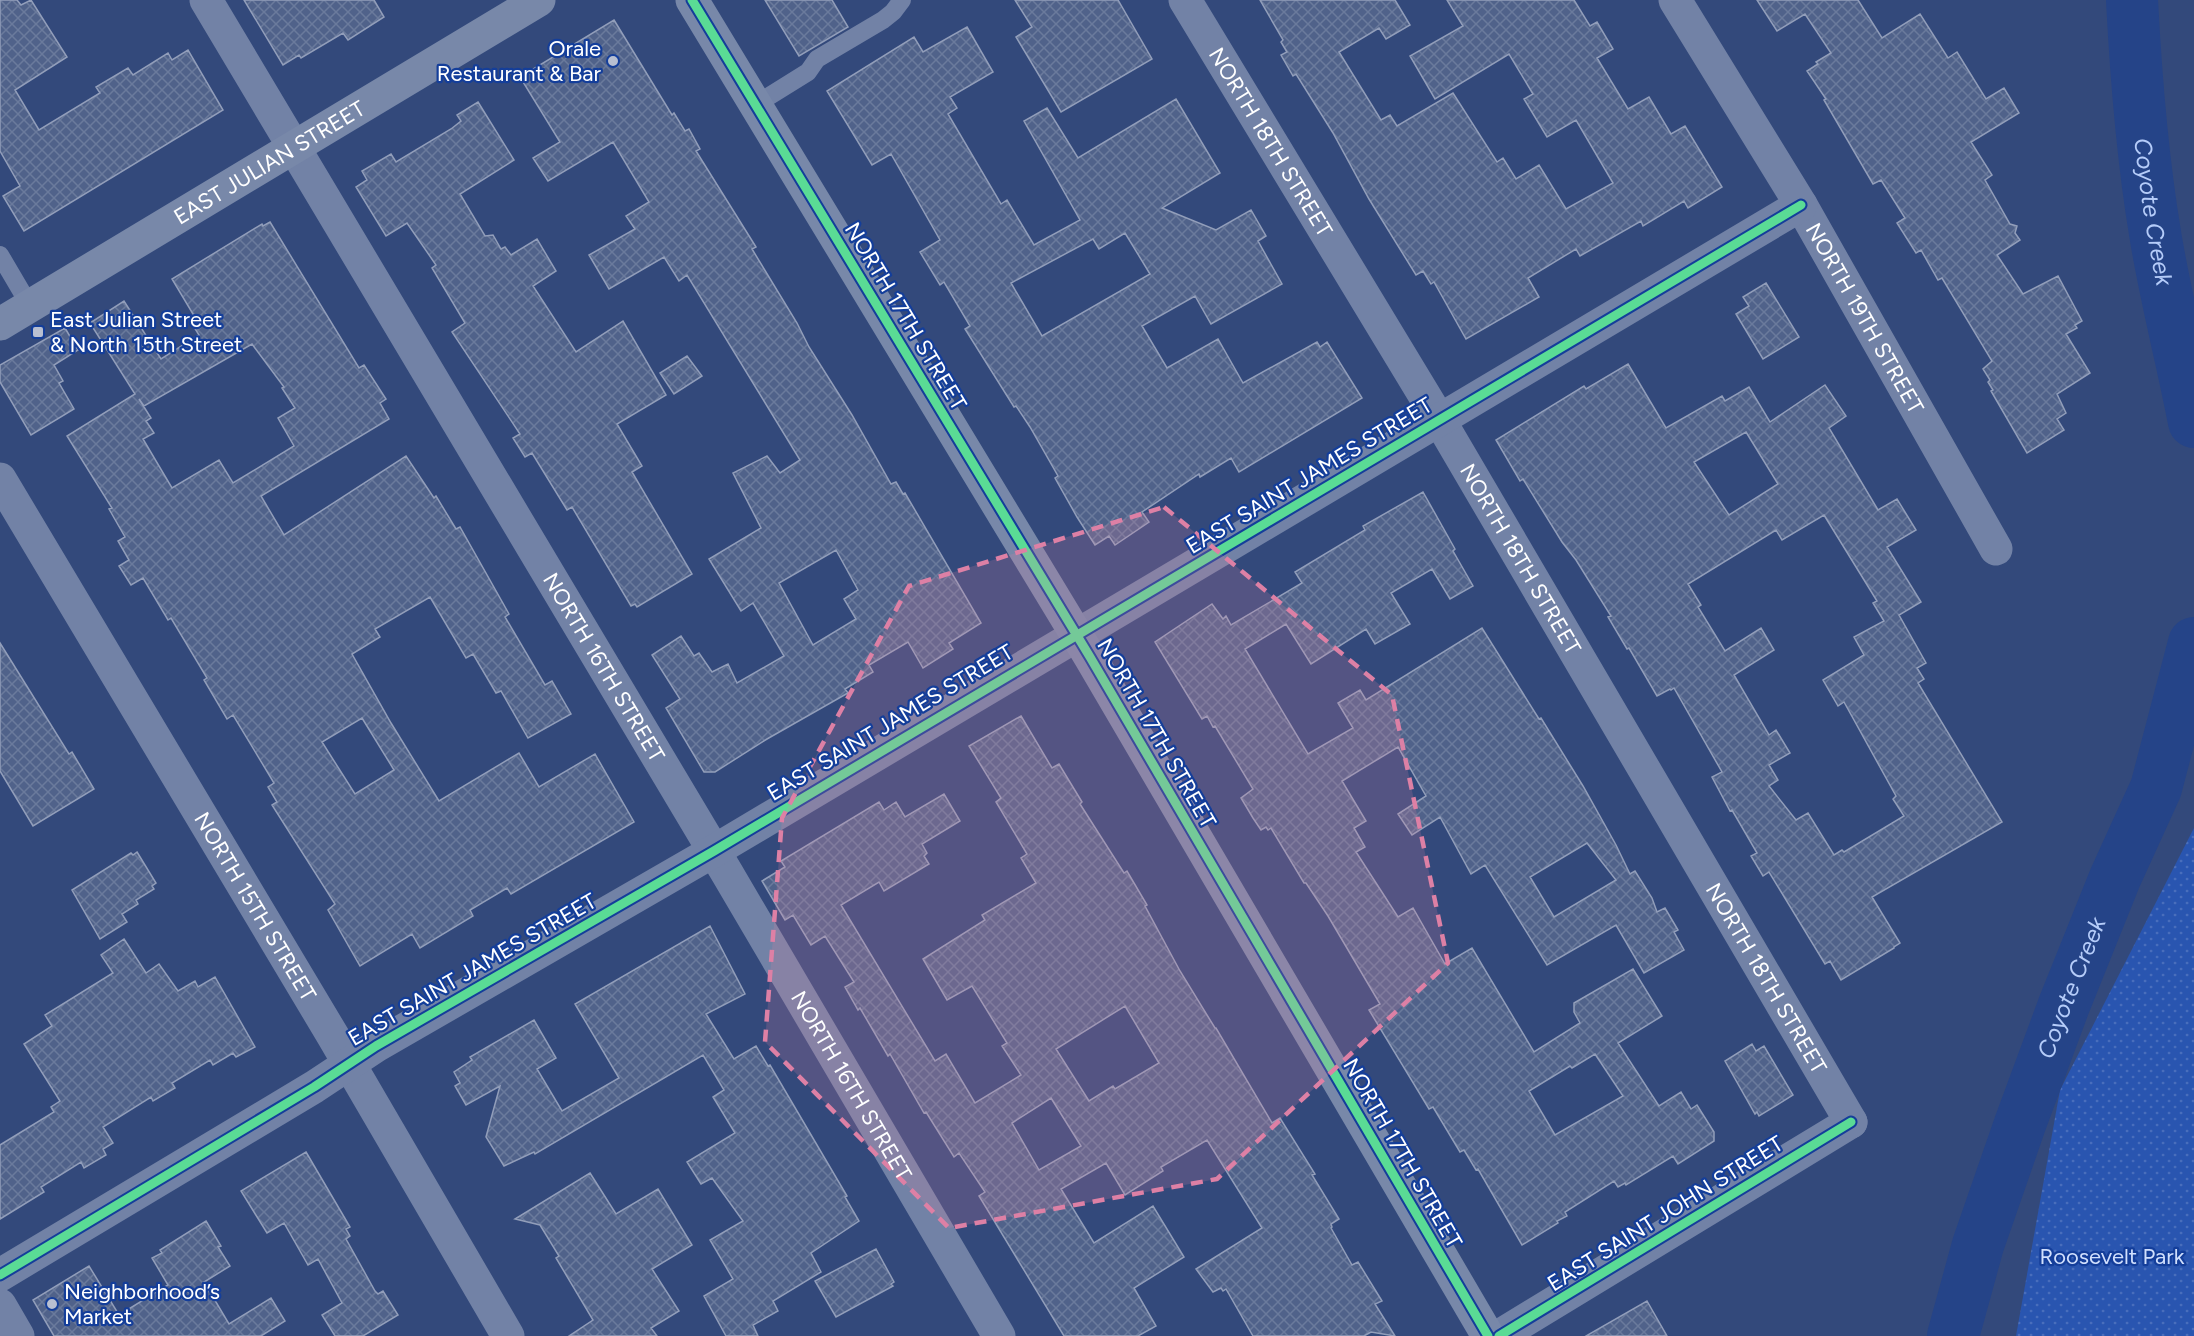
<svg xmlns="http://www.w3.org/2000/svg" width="2194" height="1336" font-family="Figtree,sans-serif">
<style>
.park{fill:url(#park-dots)}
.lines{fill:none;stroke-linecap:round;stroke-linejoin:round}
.river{stroke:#254488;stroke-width:52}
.building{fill:url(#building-cross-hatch);stroke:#929eba;stroke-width:1.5;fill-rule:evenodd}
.service{stroke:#7282a6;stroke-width:18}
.minor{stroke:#7282a6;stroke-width:33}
.tertiary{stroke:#7282a6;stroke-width:33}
.secondary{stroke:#7888a9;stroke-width:33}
.cycleway-casing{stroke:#143e9a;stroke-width:13}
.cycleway{stroke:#5adb95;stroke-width:9}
.marked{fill:#dd80a5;fill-opacity:0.2;stroke:#dd80a5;stroke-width:4.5;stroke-dasharray:12 8;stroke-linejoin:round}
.poi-dot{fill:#b8bfd1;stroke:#143e9a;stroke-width:2}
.labels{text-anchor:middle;stroke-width:4.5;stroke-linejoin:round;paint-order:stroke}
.poi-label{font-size:22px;fill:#fff;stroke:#143e9a;text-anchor:start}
.street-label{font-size:22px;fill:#fff;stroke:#143e9a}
.park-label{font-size:22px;fill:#d0dffd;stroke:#143e9a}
.water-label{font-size:24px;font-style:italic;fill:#b5ccf9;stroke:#143e9a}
</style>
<defs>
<pattern id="park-dots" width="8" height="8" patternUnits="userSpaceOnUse" patternTransform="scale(1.5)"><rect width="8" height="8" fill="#2955b0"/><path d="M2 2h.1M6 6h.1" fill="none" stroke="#496ebc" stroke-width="1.8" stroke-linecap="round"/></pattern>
<pattern id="building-cross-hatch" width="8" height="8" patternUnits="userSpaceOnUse" patternTransform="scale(1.5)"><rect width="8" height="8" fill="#50628a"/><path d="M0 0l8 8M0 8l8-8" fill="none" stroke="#6a7a9c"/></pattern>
</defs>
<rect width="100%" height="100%" fill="#33497b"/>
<path class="park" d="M2194 828V1336H2016L2060 1090Z"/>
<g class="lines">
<g class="river">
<path id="s1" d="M2132 0C2136 78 2142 155 2155 233 2165 296 2182 359 2194 422"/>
<path id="s2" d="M1953 1336 1978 1245 2020 1124 2064 1005 2115 878 2156 788 2194 643"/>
</g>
</g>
<path class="building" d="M0 0H17L21 5 31 0 67 57 15 90 39 130 100 93 96 87 128 68 133 75 168 53 172 60 188 50 223 110 24 231 3 196 20 186 0 151Z
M244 0H374L384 17 348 40 343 33 301 58 299 55 283 65Z
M765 0H832L848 27 799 56Z
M1015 0H1118L1152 59 1061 112 1016 37 1032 27Z
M1260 0H1395L1410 25 1386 39 1379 28 1339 52 1381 120 1390 115 1397 126 1453 93 1497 162 1503 158 1516 179 1539 165 1566 209 1613 183 1576 120 1547 137 1524 99 1533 94 1509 54 1435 99 1410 56 1463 26 1447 0H1574L1590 26 1597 22 1613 49 1597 58 1628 109 1649 97 1671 134 1685 126 1722 187 1688 208 1684 201 1643 226 1641 221 1580 256 1576 249 1528 278 1539 297 1466 339 1434 282 1431 284 1423 271 1416 275 1369 199 1333 133 1296 74 1293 76 1281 55 1287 52 1281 42 1283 40Z
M1757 0H1858L1882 38 1920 14 1948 58 1957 52 1986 99 2004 88 2019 113 1971 142 1992 175 1985 180 2010 224 2017 226 2015 233 2020 240 1997 255 2023 294 2058 276 2082 321 2075 325 2077 328 2066 334 2090 373 2057 394 2066 413 2057 419 2064 430 2027 453 1991 391 1993 390 1988 382 1990 380 1983 369 1992 361 1942 278 1938 280 1921 250 1916 253 1897 223 1905 218 1881 180 1873 184 1824 100 1826 99 1807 71 1818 64 1816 62 1831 53 1805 14 1777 31Z
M614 20 672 115 674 113 685 131 689 129 700 149 696 151 756 247 752 249 797 323 809 347 852 415 891 484 896 482 903 494 905 493 981 623 949 643 953 649 923 668 908 642 869 665 873 672 845 689 848 693 767 739 715 772H704L666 708 680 699 652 655 681 636 694 656 699 653 712 672 728 664 737 683 784 656 753 603 741 611 709 559 761 528 733 473 767 456 780 473 800 460 687 275 679 281 664 257 609 289 589 255 635 229 626 216 649 202 613 142 548 181 533 158 560 142 520 77ZM836 550 858 590 844 599 856 619 813 645 779 583Z
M967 27 993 72 950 97 957 108 948 114 1001 204 1007 200 1034 245 1080 220 1024 121 1047 108 1078 158 1176 99 1220 173 1162 208 1216 230 1251 210 1266 236 1258 241 1282 284 1211 324 1195 296 1142 326 1167 368 1218 339 1243 383 1317 342 1320 347 1327 342 1362 398 1239 472 1231 458 1200 477 1199 474 1142 512 1149 522 1115 545 1109 536 1095 545 1077 517 1055 478 1058 476 1030 427 1016 406 1014 407 965 329 970 326 944 282 940 285 920 252 940 240 891 154 872 165 827 91 914 37 923 52ZM1125 233 1150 274 1042 336 1011 283 1093 239 1099 249Z
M478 102 514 160 460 194 485 236 493 235 501 249 505 247 511 255 537 239 556 271 533 286 576 352 623 321 666 395 617 424 642 466 632 472 692 574 637 607 635 604 631 606 572 507 567 510 532 453 525 457 513 438 520 434 452 332 465 323 432 268 436 265 407 223 386 236 356 187 367 180 362 171 391 154 396 162 451 129 461 121 457 115Z
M270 222 359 368 364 365 386 399 380 403 389 419 261 496 284 535 406 456 434 498 436 496 456 529 460 527 509 614 505 617 545 685 552 681 571 714 528 738 501 691 496 693 473 654 466 658 430 597 375 629 380 637 352 654 391 723 439 801 519 753 539 787 595 754 634 822 511 894 507 888 470 910 473 916 420 948 412 934 360 966 328 910 335 904 272 805 277 802 268 787 274 783 233 715 227 719 204 680 207 678 171 618 168 620 143 578 131 585 119 566 129 560 118 541 125 537 109 509 112 508 67 436 135 394 90 323 124 301 161 359 199 335 194 327 199 324 172 279 262 224 263 226ZM252 344 284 387 282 388 295 408 278 418 294 446 233 483 219 460 172 488 143 439 154 433 146 421 151 418 139 399 144 406ZM362 718 394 770 355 794 322 742Z
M1766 283 1799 337 1763 359 1736 314 1749 306 1743 297Z
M65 328 78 350 54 365 63 381 59 383 74 409 31 435 0 382V365Z
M687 356 702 376 674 394 660 373Z
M1628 364 1666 428 1722 396 1725 401 1749 387 1770 422 1825 385 1846 416 1829 428 1878 510 1897 499 1916 530 1887 547 1921 602 1899 615 1926 663 1917 668 1924 679 1918 683 2002 822 1872 897 1900 943 1894 947V948L1841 980 1830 961 1825 964 1769 872 1763 876 1751 856 1757 853 1732 810 1730 811 1712 777 1722 772 1674 688 1671 690 1670 689 1657 696 1629 648 1627 649 1608 617 1611 616 1576 560 1562 542 1523 479 1520 481 1496 440 1584 386 1586 389ZM1746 432 1778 484 1729 515 1694 462ZM1824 515 1877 601 1873 603 1884 621 1854 637 1864 655 1823 680 1838 706 1844 702 1896 796 1893 799 1904 816 1844 852 1842 850 1834 855 1808 813 1796 820 1769 786 1778 780 1769 765 1790 753 1776 730 1769 735 1734 675 1774 650 1761 628 1725 651 1698 607 1701 605 1688 584 1776 530 1782 540Z
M1423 492 1455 549 1453 551 1473 586 1450 599 1432 569 1391 593 1410 624 1375 644 1366 629 1311 664 1286 624 1245 649 1308 754 1353 728 1338 703 1360 690 1366 700 1482 628 1539 719 1541 718 1583 786 1616 845 1630 874 1635 871 1652 898 1657 912 1665 908 1678 930 1674 932 1684 950 1644 973 1616 925 1547 965 1485 865 1471 874 1440 817 1412 835 1398 814 1426 796 1398 747 1342 781 1366 821 1354 828 1365 847 1356 852 1398 917 1413 908 1445 964 1472 948 1534 1052 1580 1023 1574 1012V1003L1633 969 1662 1016 1618 1043 1659 1106 1681 1092 1691 1109 1697 1105 1714 1132V1141L1678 1164 1673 1156 1626 1185 1625 1183 1618 1187 1614 1181 1565 1212 1567 1216 1557 1221 1558 1223 1522 1245 1478 1169 1476 1170 1464 1150 1460 1152 1433 1107 1429 1109 1369 1010 1380 1004 1328 916 1306 883H1304L1271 828 1268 830 1266 827 1261 830 1253 818 1241 798 1253 789 1215 726 1213 727 1207 716 1202 719 1155 642 1212 604 1223 619 1226 616 1231 625 1302 583 1295 572 1365 530 1363 526ZM1587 843 1616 880 1554 917 1530 877ZM1595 1054 1623 1096 1555 1135 1529 1091 1570 1066 1572 1068Z
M0 643 69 754 72 752 94 789 33 826 0 771Z
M1021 716 1052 768 1059 764 1082 802 1080 804 1124 873 1127 871 1147 905 1145 906 1180 971 1215 1028H1216L1272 1123 1280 1118 1315 1174 1312 1175 1339 1219 1331 1224 1332 1227 1331 1228 1352 1265 1358 1262 1382 1301 1375 1304 1395 1336 1371 1332 1364 1336H1253L1226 1289 1223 1291 1221 1288 1213 1292 1196 1269 1262 1228 1207 1140 1161 1167 1163 1171 1125 1195 1106 1163 1061 1189 1094 1243 1153 1206 1184 1257 1134 1288 1156 1326 1138 1336H1064L979 1196 985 1192 959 1153 954 1157 926 1112 924 1113 890 1054 888 1056 860 1008 858 1010 845 987 854 982 825 936 811 945 793 915 785 920 762 881 785 867 781 861 879 802 884 810 896 802 905 817 944 794 960 821 922 844 927 853 924 856 929 864 884 891 879 882 841 905 935 1061 946 1054 975 1103 1021 1075 1002 1046 1007 1043 972 986 947 1000 923 959 985 920 982 915 1036 883 1021 858 1027 854 996 802 1001 798 969 746ZM1125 1006 1159 1063 1115 1089 1113 1086 1089 1101 1056 1049ZM1051 1098 1081 1146 1039 1170 1012 1123Z
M137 852 156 883 152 886 154 889 136 900 138 904 122 914 127 922 100 939 72 890 131 853 133 855Z
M710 926 745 994 706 1014 734 1059 756 1046 768 1066 770 1065 847 1196 845 1197 859 1221 811 1253 821 1272 773 1301 778 1311 753 1325 758 1336H726L704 1296 733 1279 710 1240 743 1221 712 1178 701 1184 687 1162 735 1133 713 1097 724 1090 703 1055 535 1154 534 1152 504 1166 486 1137 500 1086 466 1105 455 1086 460 1083 454 1072 472 1060 470 1057 534 1020 556 1058 537 1069 562 1111 619 1078 575 1004Z
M124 939 146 973 159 964 178 991 195 981 198 987 215 977 255 1047 236 1057 233 1053 213 1065 210 1060 172 1083 175 1088 153 1101 151 1097 103 1127 113 1143 103 1149 106 1155 84 1168 81 1162 41 1187 44 1192 0 1219V1145L54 1112 51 1107 60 1101 24 1044 52 1026 45 1015 113 973 101 955Z
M1752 1044 1756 1051 1764 1046 1793 1095 1759 1116 1757 1112 1755 1114 1725 1061Z
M306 1152 350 1227 346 1229 350 1236 346 1239 375 1291 378 1294 383 1291 398 1315 363 1336H335L322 1315 342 1303 318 1259 308 1265 284 1223 267 1233 241 1191Z
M590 1173 616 1214 658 1189 692 1245 652 1269 679 1311 651 1328 657 1336H569L593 1320 556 1258 559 1256 540 1225 515 1219Z
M206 1221 221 1246 218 1247 230 1266 204 1282 229 1324 271 1298 285 1321 261 1336H54L33 1300 89 1266 119 1315 168 1285 152 1258 162 1253 160 1250Z
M876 1249 894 1282 891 1284 893 1286 836 1317 815 1281Z
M1647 1301 1667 1336H1586Z"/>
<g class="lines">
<path class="service" d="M755 105 808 72 817 59 883 20 893 12 902 0
M0 255 30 306"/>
<g class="minor">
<path id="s3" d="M206 0 727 873 999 1336"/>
<path id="s4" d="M1801 205 1996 549"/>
<path id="s5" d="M0 479 333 1036 508 1336"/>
<path d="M0 1305 18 1336"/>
<path d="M1499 1336 1851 1122"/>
</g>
<g class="tertiary">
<path id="s6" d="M1185 0 1440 421 1851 1122"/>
<path d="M0 1275 314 1087 376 1046 714 851 1801 205 1675 0"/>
</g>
<g class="secondary">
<path d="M692 0 1090 657 1488 1336"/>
<path id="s7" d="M0 324 539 0"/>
</g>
<defs>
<path id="cycleway" d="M692 0 1090 657 1488 1336
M0 1275 314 1087 376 1046 714 851 1801 205
M1499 1336 1851 1122"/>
</defs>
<use href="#cycleway" class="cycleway-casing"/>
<use href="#cycleway" class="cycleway"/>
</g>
<path class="marked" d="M1164 507 1392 695 1448 963 1217 1179 949 1228 765 1042 782 818 909 586Z"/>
<g class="poi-dot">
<circle cx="613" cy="61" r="6"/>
<rect x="32" y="326" width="12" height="12" rx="3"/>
<circle cx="52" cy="1304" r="6"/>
</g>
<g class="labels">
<g class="poi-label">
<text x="601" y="56" text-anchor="end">Orale<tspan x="601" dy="25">Restaurant &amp; Bar</tspan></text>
<text x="50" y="327">East Julian Street<tspan x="50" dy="25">&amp; North 15th Street</tspan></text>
<text x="64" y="1299">Neighborhood’s<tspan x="64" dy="25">Market</tspan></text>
</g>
<g class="street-label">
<text dy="8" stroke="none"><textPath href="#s6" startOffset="166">NORTH 18TH STREET</textPath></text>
<text dy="8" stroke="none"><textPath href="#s7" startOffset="314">EAST JULIAN STREET</textPath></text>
<text transform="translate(906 316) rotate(59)" y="8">NORTH 17TH STREET</text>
<text dy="8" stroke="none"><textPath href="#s4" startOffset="130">NORTH 19TH STREET</textPath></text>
<text transform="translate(1309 475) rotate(-31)" y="8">EAST SAINT JAMES STREET</text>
<text dy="8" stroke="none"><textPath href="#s6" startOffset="652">NORTH 18TH STREET</textPath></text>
<text dy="8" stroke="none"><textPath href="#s3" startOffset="777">NORTH 16TH STREET</textPath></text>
<text transform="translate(890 722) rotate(-31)" y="8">EAST SAINT JAMES STREET</text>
<text transform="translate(1157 733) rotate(60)" y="8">NORTH 17TH STREET</text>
<text dy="8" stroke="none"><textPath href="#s5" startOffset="498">NORTH 15TH STREET</textPath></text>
<text transform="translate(472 969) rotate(-30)" y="8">EAST SAINT JAMES STREET</text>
<text dy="8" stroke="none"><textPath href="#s6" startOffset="1138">NORTH 18TH STREET</textPath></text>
<text dy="8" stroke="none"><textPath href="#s3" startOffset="1263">NORTH 16TH STREET</textPath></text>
<text transform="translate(1403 1153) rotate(60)" y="8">NORTH 17TH STREET</text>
<text transform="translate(1665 1213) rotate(-32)" y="8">EAST SAINT JOHN STREET</text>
</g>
<g class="park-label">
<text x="2112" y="1264">Roosevelt Park</text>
</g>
<g class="water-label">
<text dy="8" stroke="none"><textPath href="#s1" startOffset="213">Coyote Creek</textPath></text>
<text dy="8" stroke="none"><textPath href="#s2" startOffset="368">Coyote Creek</textPath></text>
</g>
</g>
</svg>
